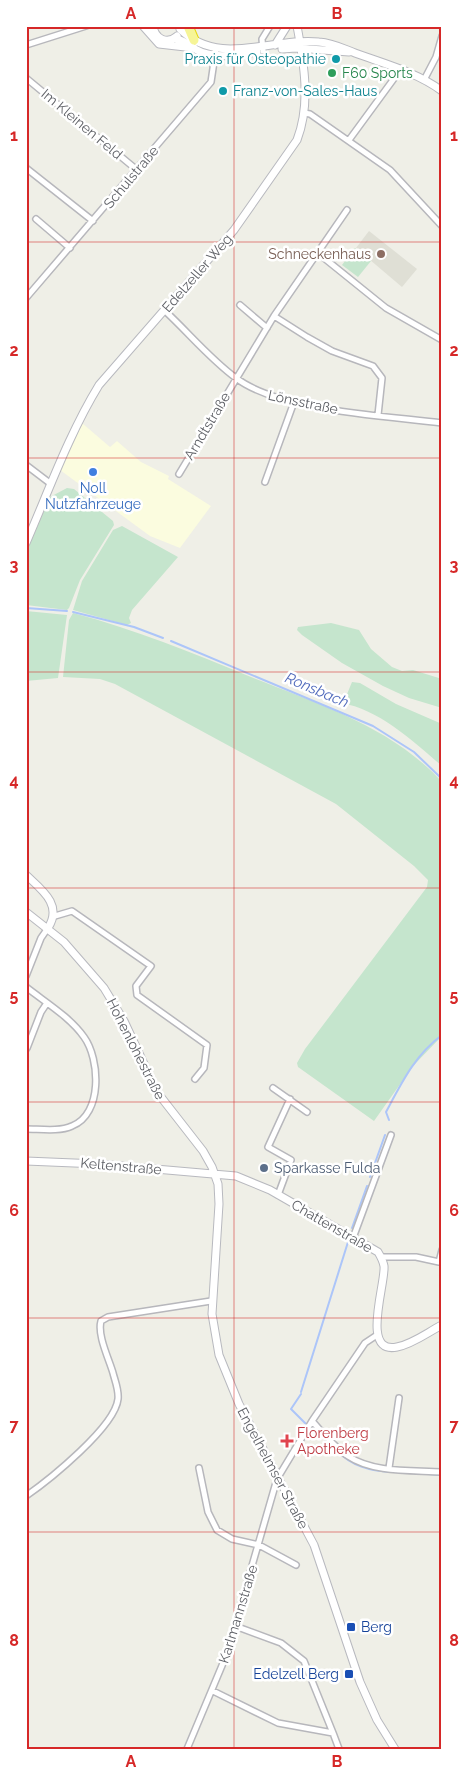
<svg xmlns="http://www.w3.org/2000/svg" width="468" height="1775" font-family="Raleway,sans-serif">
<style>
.commercial{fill:#fbfcdf}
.education{fill:#dfdfd5}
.green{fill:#c5e5cd}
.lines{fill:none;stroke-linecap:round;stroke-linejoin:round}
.stream{stroke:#acc5f9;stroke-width:2}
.street-casing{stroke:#b7b7bc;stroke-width:8}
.secondary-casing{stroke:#b8b9bf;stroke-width:9}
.highway-casing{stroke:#e6d810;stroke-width:11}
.street{stroke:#fff;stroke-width:5}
.secondary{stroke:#fff;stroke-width:7}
.highway{stroke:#f6f597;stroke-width:9}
.grid{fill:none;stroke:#d62828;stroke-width:1;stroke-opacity:0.55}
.culture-dot{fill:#0f9aa8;stroke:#fff;stroke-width:2}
.leisure-dot{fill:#2e9e5b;stroke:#fff;stroke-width:2}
.education-dot{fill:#8d6e63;stroke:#fff;stroke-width:2}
.shop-dot{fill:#3f7fe0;stroke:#fff;stroke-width:2}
.service-dot{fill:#5c6f8a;stroke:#fff;stroke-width:2}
.health-dot{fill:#e0444e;stroke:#fff;stroke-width:2}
.transit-dot{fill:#1a4fb4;stroke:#fff;stroke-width:2}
.labels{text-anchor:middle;stroke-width:5;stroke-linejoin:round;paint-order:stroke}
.culture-label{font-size:14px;fill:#0d838f;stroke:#fff;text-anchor:end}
.leisure-label{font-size:14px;fill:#27864d;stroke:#fff;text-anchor:start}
.street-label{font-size:14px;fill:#5e6066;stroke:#fff}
.education-label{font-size:14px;fill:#785e54;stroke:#fff;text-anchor:end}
.shop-label{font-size:14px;fill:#366cbe;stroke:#fff}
.service-label{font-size:14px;fill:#4e5e75;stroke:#fff;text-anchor:start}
.health-label{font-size:14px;fill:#be3a42;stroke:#fff;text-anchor:start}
.transit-label{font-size:14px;fill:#164399;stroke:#fff;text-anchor:start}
.water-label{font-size:15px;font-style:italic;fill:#506abc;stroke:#fff}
.neatline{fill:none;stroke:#d62828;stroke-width:2}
.grid-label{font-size:16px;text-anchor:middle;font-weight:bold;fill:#d62828}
</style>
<rect width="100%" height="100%" fill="#efefe7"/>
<path class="commercial" d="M82 423 110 447 117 441 141 462 169 476 168 479 211 506 180 548 150 536 60 470Z"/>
<path class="education" d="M369 231 417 269 402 287 356 248Z"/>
<path class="green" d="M355 248 371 261 358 277 342 265Z
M67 488 74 489 113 521 114 525 80 580 69 608 67 610 26 605V553L50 497Z
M122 526 178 557 132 610 129 618 131 623 127 625 73 610 82 581 113 530Z
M26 611 67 615 58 678 26 681Z
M73 613C137 630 190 652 251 677 319 704 392 727 442 782V1036L413 1066 374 1121 298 1067 297 1063 305 1049 427 887 428 880 414 866 336 804 115 684 100 679 63 677 69 620Z
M331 623 359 630 371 649 392 667 402 671 413 670 442 679V708L409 698 383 686 342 663 302 635 297 630 298 627Z
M352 682 360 683 396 704 442 724V766C414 742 379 709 341 703L345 699Z"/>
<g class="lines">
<path class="stream" d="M26 608 67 611
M73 612 134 627 163 638
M171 641 373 726 414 752 442 779
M389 1120 386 1112C402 1082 415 1055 442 1035
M370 1177 385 1135
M352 1228 367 1186
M301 1392 348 1242
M301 1394 291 1409 306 1424
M312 1427 327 1441
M336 1450C352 1466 369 1471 392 1472
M414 1473 442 1475"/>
<defs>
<path id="street" d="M26 45 86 26
M263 51 262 39 270 26
M26 78 137 170
M424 80 436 57 442 36
M304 113 310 114 390 170 442 226
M349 140 401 69
M26 168 93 221
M36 219 70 248
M319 254 386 308 442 340
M26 298 211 82 216 48
M240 305 267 328
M164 310C188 332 210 359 236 378 279 411 387 416 442 423
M274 316 307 337 332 351 373 366 382 378 378 415
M26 465 51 484
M179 474 274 316 347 210
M265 482 294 402
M55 916 72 911 151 966 136 986 137 995 207 1045 204 1068 195 1079
M26 976 41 938 48 928
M26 987C45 1002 70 1017 84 1037 100 1059 103 1114 72 1126 59 1132 40 1129 26 1129
M27 1048 41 1012 47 1003
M273 1088 307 1112
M278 1195 291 1160 268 1147 290 1099
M353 1238 391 1135
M381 1257H416L439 1262 442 1250
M312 1421C323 1433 334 1447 348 1456 373 1473 412 1470 442 1472
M199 1468 208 1512 217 1530 232 1539 259 1545 296 1565
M389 1468 399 1398
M26 1496C49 1480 115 1427 118 1399 119 1390 115 1381 113 1373 109 1359 97 1335 101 1321L108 1317 211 1301
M213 1691 278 1723 333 1733 304 1661 281 1643 235 1626
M333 1733 339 1749
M187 1749 226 1656 277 1479 312 1421 365 1343 377 1335"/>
<path id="secondary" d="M143 26 159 44 194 48
M153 26C155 39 167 45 177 36
M180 29C219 68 272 37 319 42 333 43 342 48 355 53 385 64 416 72 442 91
M174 38C183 40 188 44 195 49 214 60 236 55 257 52
M275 45 287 26
M282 49 296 48 349 52
M26 543C49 490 69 434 99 385L234 230 297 140C311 104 304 63 297 26
M26 875C42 890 63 905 48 928
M26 912 64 942 104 988 124 1021 157 1092 203 1151 212 1167 218 1184 219 1204 212 1314 219 1355 239 1404 314 1545 360 1682 377 1720 395 1749
M26 1161 98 1164 236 1176 270 1190 378 1252C381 1257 383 1261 384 1266 386 1283 360 1355 397 1347 413 1344 428 1332 442 1325"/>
<path id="highway" d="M188 26 194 40"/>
</defs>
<use href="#street" class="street-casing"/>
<use href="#secondary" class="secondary-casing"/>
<use href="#highway" class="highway-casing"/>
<use href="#street" class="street"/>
<use href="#secondary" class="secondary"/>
<use href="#highway" class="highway"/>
</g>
<path class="grid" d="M234 26V1749M26 242H442M26 458H442M26 672H442M26 888H442M26 1102H442M26 1318H442M26 1532H442"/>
<g class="culture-dot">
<circle cx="336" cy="59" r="5"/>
<circle cx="223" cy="91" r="5"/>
</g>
<circle class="leisure-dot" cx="332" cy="73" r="5"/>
<circle class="education-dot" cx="381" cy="254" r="5"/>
<circle class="shop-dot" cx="93" cy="472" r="5"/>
<circle class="service-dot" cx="264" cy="1168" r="5"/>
<path class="health-dot" d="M284.5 1433.5h5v5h5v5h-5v5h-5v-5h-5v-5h5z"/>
<g class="transit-dot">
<rect x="346" y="1622" width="10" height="10" rx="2.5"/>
<rect x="344" y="1669" width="10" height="10" rx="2.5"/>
</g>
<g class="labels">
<g class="culture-label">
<text x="326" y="64">Praxis für Osteopathie</text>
<text x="233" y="96" text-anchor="start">Franz-von-Sales-Haus</text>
</g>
<g class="leisure-label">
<text x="342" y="78">F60 Sports</text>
</g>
<g class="street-label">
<text transform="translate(82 124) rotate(40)" y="5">Im Kleinen Feld</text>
<text transform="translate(131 177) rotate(-50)" y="5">Schulstraße</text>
<text transform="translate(197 273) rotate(-49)" y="5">Edelzeller Weg</text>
<text transform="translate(303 402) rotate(12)" y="5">Lönsstraße</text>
<text transform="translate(207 426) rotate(-59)" y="5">Arndtstraße</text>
<text transform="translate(136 1049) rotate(63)" y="5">Hohenlohestraße</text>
<text transform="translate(121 1166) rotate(5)" y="5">Keltenstraße</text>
<text transform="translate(332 1226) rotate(30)" y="5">Chattenstraße</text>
<text transform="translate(273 1468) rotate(62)" y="5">Engelhelmser Straße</text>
<text transform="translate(238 1614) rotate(-73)" y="5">Karlmannstraße</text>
</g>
<g class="education-label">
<text x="371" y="259">Schneckenhaus</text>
</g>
<g class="shop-label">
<text x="93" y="493">Noll<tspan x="93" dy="16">Nutzfahrzeuge</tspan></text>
</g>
<g class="service-label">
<text x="274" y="1173">Sparkasse Fulda</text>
</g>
<g class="health-label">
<text x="297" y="1438">Florenberg<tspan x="297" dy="16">Apotheke</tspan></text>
</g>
<g class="transit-label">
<text x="361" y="1632">Berg</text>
<text x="339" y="1679" text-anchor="end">Edelzell Berg</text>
</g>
<g class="water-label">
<text transform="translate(317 690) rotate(23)" y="5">Ronsbach</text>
</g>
</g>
<rect width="468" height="1775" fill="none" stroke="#ffffff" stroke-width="55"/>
<rect x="28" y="28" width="412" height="1720" class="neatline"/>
<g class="grid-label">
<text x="131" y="19">A</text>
<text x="337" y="19">B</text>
<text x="14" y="141">1</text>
<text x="454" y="141">1</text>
<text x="14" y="356">2</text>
<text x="454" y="356">2</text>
<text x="14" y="571">3</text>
<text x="454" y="571">3</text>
<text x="14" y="786">4</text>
<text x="454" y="786">4</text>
<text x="14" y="1001">5</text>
<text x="454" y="1001">5</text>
<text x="14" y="1216">6</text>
<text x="454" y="1216">6</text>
<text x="14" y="1431">7</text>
<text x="454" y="1431">7</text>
<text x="14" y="1646">8</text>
<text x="454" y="1646">8</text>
<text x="131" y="1767">A</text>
<text x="337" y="1767">B</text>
</g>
</svg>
